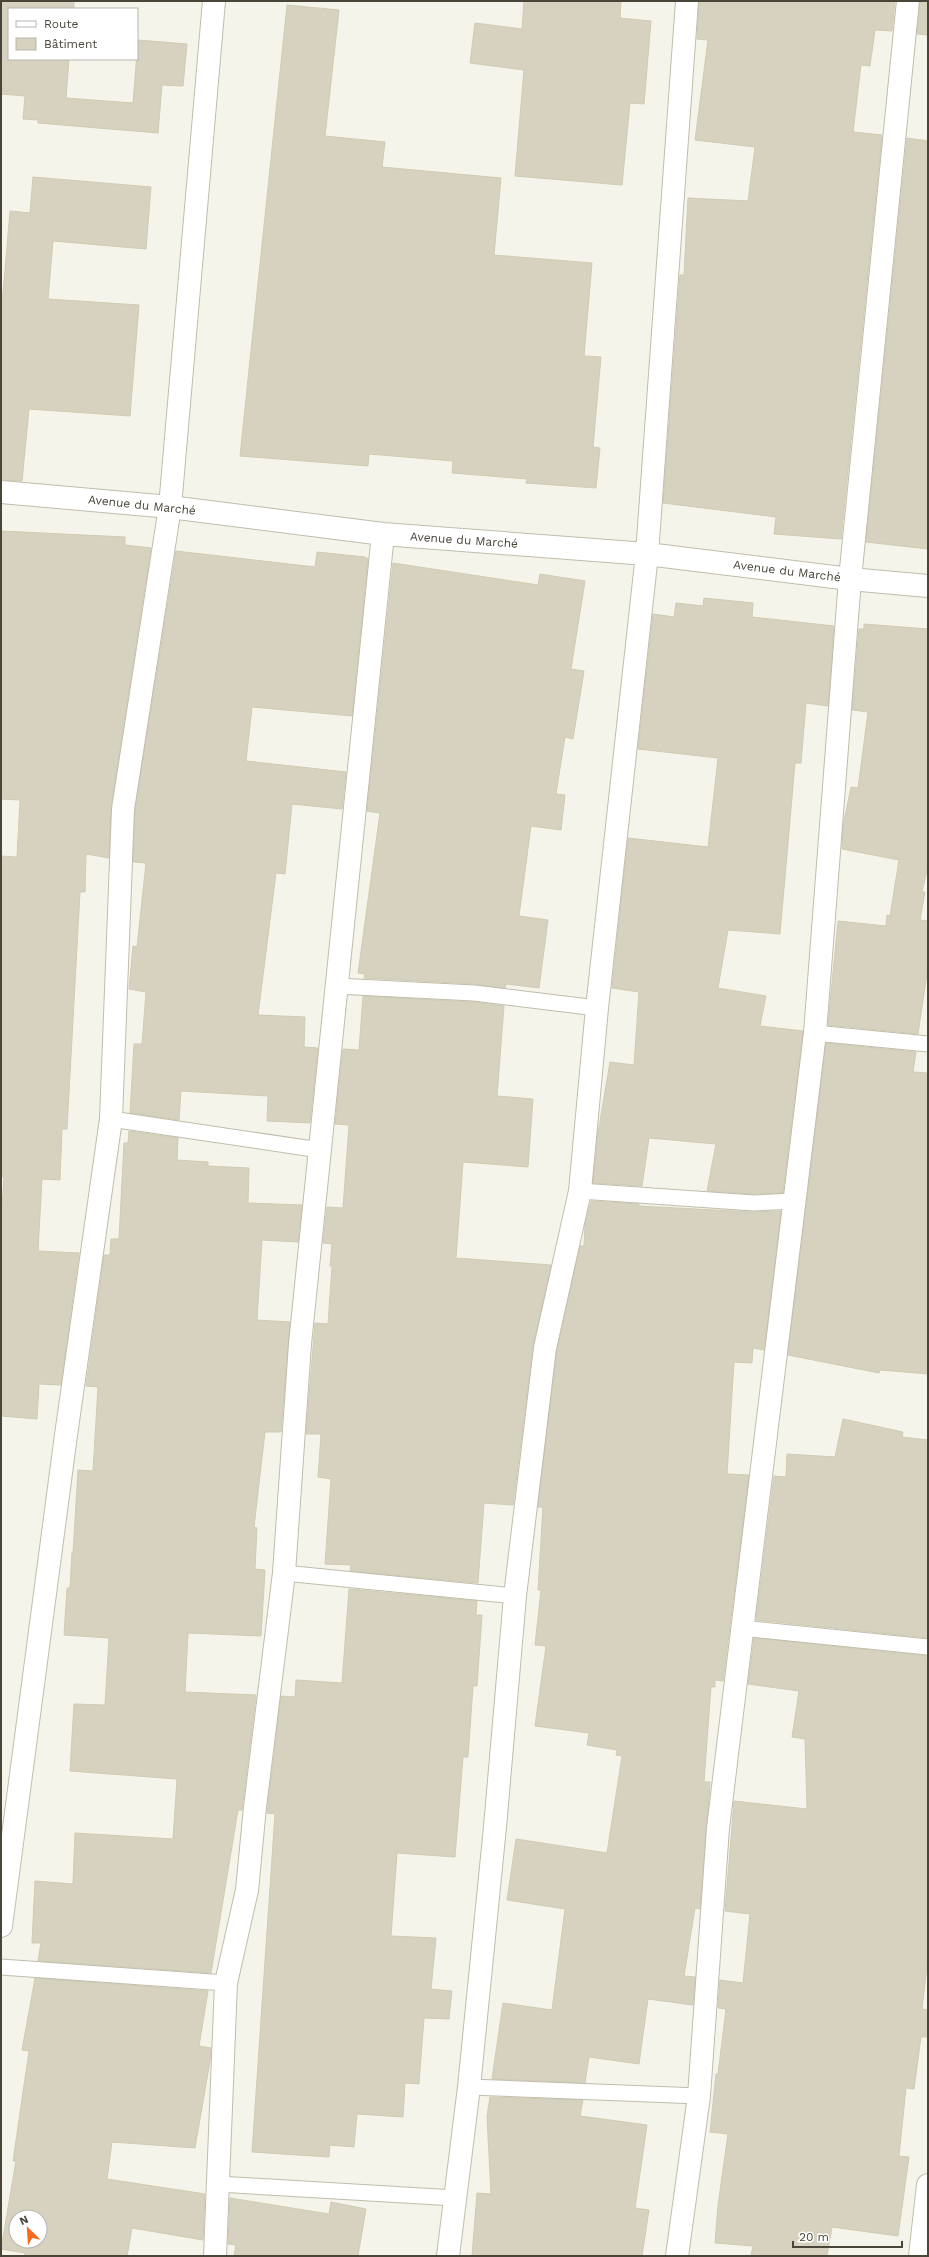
<svg xmlns="http://www.w3.org/2000/svg" width="929" height="2257" font-family="'Work Sans',sans-serif">
<style>
.building{fill:#d6d2bf;stroke:#d1cbb2;fill-rule:evenodd}
.lines{fill:none;stroke-linecap:round;stroke-linejoin:round}
.lane-casing{stroke:#c0bdac;stroke-width:17}
.street-casing{stroke:#c0bdac;stroke-width:24}
.lane{stroke:#fff;stroke-width:15}
.street{stroke:#fff;stroke-width:22}
.labels{text-anchor:middle;stroke-width:4;stroke-linejoin:round;paint-order:stroke}
.street-label{font-size:12px;fill:#494538;stroke:#fff}
</style>
<rect width="100%" height="100%" fill="#f5f4ea"/>
<path class="building" d="M1 1H74V9H9V59H69L66 98 133 103 138 40 187 44 183 86 162 85 158 133 38 123V120L23 119 25 96 1 94Z
M524 1H621L620 18 651 21 644 104 630 103 622 185 515 176 524 70 470 63 475 23 522 29Z
M699 1H895L892 31 875 30 870 66 861 65 853 132 882 135 841 539 774 534 776 517 663 503 680 275H684L688 198 748 201 755 147 695 140 708 40 697 39Z
M920 1H928V35L917 34Z
M287 5 339 10 325 136 385 142 382 167 501 178 494 255 592 263 584 356 601 357 593 447 600 448 596 488 526 483 527 479 452 473 453 461 369 454 368 466 240 456Z
M907 138 928 141V549L866 542Z
M33 177 151 187 146 249 53 241 48 299 139 305 130 416 29 409 22 481 1 480V293H3L10 211 30 213Z
M1 531 125 537V545L151 548 111 807 109 858 86 854 85 892H80L67 1129H62L60 1180 42 1179 38 1251 79 1253 61 1385 39 1384 37 1419 1 1416V1221L4 1177H1V856L17 857 20 800 1 799Z
M176 551 315 567 317 552 365 557 368 559 352 716 252 707 246 761 346 772 342 809 292 804 285 874 276 873 258 1015 305 1017 304 1047 318 1048 310 1123 267 1121 268 1096 181 1091 179 1120 130 1113 134 1044H142L146 992 129 989 133 946 137 947 146 863 133 862 135 810Z
M393 563 538 585 540 574 585 581 571 669 584 671 573 739 565 737 556 794 565 795 561 830 531 826 519 916 548 920 539 988 506 984 505 988 474 984 364 978 365 974 358 973 380 813 367 811Z
M704 598 753 603 752 617 834 626 828 706 806 703 801 763H795L780 934 728 930 718 988 766 996 760 1026 803 1031 783 1193 754 1194 707 1191 716 1144 649 1138 642 1186 593 1183 598 1133 610 1062 634 1065 639 992 612 988 628 838 708 847 718 758 638 749 653 614 674 617 676 603 703 606Z
M864 624 928 629V866L922 892H925L920 920 928 921V967L918 1034 828 1025 838 921 886 926 887 915 890 916 899 860 842 849 843 826 851 787 858 788 868 712 852 710 859 629H864Z
M363 996 473 1002 504 1006 497 1096 533 1099 528 1167 463 1162 456 1258 551 1265 533 1346 513 1505 484 1503 478 1583 350 1571 351 1565 325 1564 331 1479 318 1477 321 1434H306L315 1323 328 1324 332 1266H330L332 1244 323 1243 327 1207 343 1208 349 1125 335 1124 343 1049 359 1050Z
M826 1043 916 1052 913 1072 928 1073V1374L880 1370 879 1373 788 1355Z
M129 1131 178 1138 177 1160 208 1162V1166L249 1168 248 1203 302 1205 298 1242 262 1240 257 1320 290 1322 281 1432H265L254 1527 257 1528 255 1569 265 1570 261 1636 188 1633 185 1692 256 1695 242 1810H238L211 1973 38 1961 41 1943H32L35 1881 73 1884 75 1833 173 1839 177 1779 70 1771 74 1704 105 1705 109 1638 64 1635 67 1588H70L72 1552 73 1553 78 1470 93 1471 98 1387 86 1386 104 1255H110L111 1239H119L124 1143H128Z
M591 1201 639 1204V1206L753 1212 781 1211 764 1350 753 1348 752 1363 734 1362 727 1474 749 1475 723 1681 715 1680V1687H711L704 1782H710L709 1798 700 1909 695 1908 684 1976 695 1977 693 2005 648 1999 639 2064 589 2057 585 2083 492 2079 503 2003 552 2010 565 1909 507 1900 516 1839 607 1853 622 1756 616 1755 617 1750 587 1745 589 1733 535 1726 546 1646 535 1645 541 1590H538L543 1507H538L557 1350 580 1246H584L585 1225Z
M843 1419 903 1432 902 1437 928 1440V1638L756 1620 774 1476 786 1477 787 1454 835 1457Z
M349 1589 477 1601 476 1615H482L477 1686H473L468 1757H463L455 1857 397 1853 391 1936 436 1938 431 1989 452 1991 449 2019 424 2018 419 2084 405 2083 403 2117 357 2114 354 2147 330 2145 329 2157 252 2152 275 1814 267 1813 281 1696 295 1697 296 1680 342 1683Z
M754 1638 928 1656V1958L922 2009 928 2010V2037H921L914 2089 906 2088 899 2156 909 2157 898 2236 832 2227 827 2256H751L753 2246 715 2243 718 2205 728 2134 710 2132 716 2074H718L726 2009 718 2008 720 1980 743 1983 750 1914 725 1911 734 1801 807 1809 805 1739 792 1737 799 1691 748 1684Z
M35 1978 208 1991 199 2046 211 2048 210 2061 195 2148 112 2142 107 2179 205 2194 203 2240 132 2228 127 2256H24L25 2253 1 2249 16 2161H13L29 2051 22 2050ZM16 2217H40V2241H16Z
M490 2097 583 2100 580 2116 647 2125 635 2208 649 2210 642 2256H472L477 2193 491 2194 487 2116Z
M230 2198 329 2214 331 2202 366 2209 358 2256H234L236 2245 228 2244Z"/>
<g class="lines">
<defs>
<path id="lane" d="M336 986 474 993 597 1008
M815 1033 928 1044
M111 1119 320 1150
M580 1191 754 1203 795 1201
M284 1573 515 1596
M741 1628 928 1647
M1 1967 226 1983
M469 2087 699 2096
M218 2184 455 2198"/>
<path id="street" d="M1 492 170 507 383 534 647 554 850 579 928 586
M1 1926 66 1435 111 1119 123 809 170 507 214 1
M215 2256 226 1983 247 1890 255 1807 284 1573 300 1344 383 534
M448 2256 469 2087 495 1827 515 1596 545 1348 580 1191 597 1008 647 554 687 1
M677 2256 699 2096 718 1828 815 1033 850 579 908 1
M920 2256 928 2185"/>
</defs>
<use href="#lane" class="lane-casing"/>
<use href="#street" class="street-casing"/>
<use href="#lane" class="lane"/>
<use href="#street" class="street"/>
</g>
<g class="labels">
<g class="street-label">
<text transform="translate(142 505) rotate(6)" y="4">Avenue du Marché</text>
<text transform="translate(464 540) rotate(4)" y="4">Avenue du Marché</text>
<text transform="translate(787 571) rotate(7)" y="4">Avenue du Marché</text>
</g>
</g>
<rect width="929" height="2257" fill="none" stroke="#494538" stroke-width="4"/>
<rect x="8" y="8" width="130" height="52" fill="#ffffff" stroke="#b6b5af"/>
<rect x="16" y="21" width="20" height="6" fill="#ffffff" stroke="#b6b5af"/>
<text x="44" y="28" font-size="12" fill="#494538">Route</text>
<rect x="16" y="38" width="20" height="12" fill="#d6d2bf" stroke="#b6b5af"/>
<text x="44" y="48" font-size="12" fill="#494538">Bâtiment</text>
<g transform="translate(28 2229) rotate(335)"><circle r="19" fill="#ffffff" stroke="#b6b5af"/>
<path d="M0-3L7 15L0 10L-7 15Z" fill="#fa691b"/>
<text y="-6" font-size="11" font-weight="bold" text-anchor="middle" fill="#494538">N</text>
</g>
<path d="M793 2241v6h109v-6" fill="none" stroke="#494538" stroke-width="2"/>
<text x="799" y="2241" font-size="12" fill="#494538" stroke="#ffffff" stroke-width="3" paint-order="stroke">20 m</text>
</svg>
